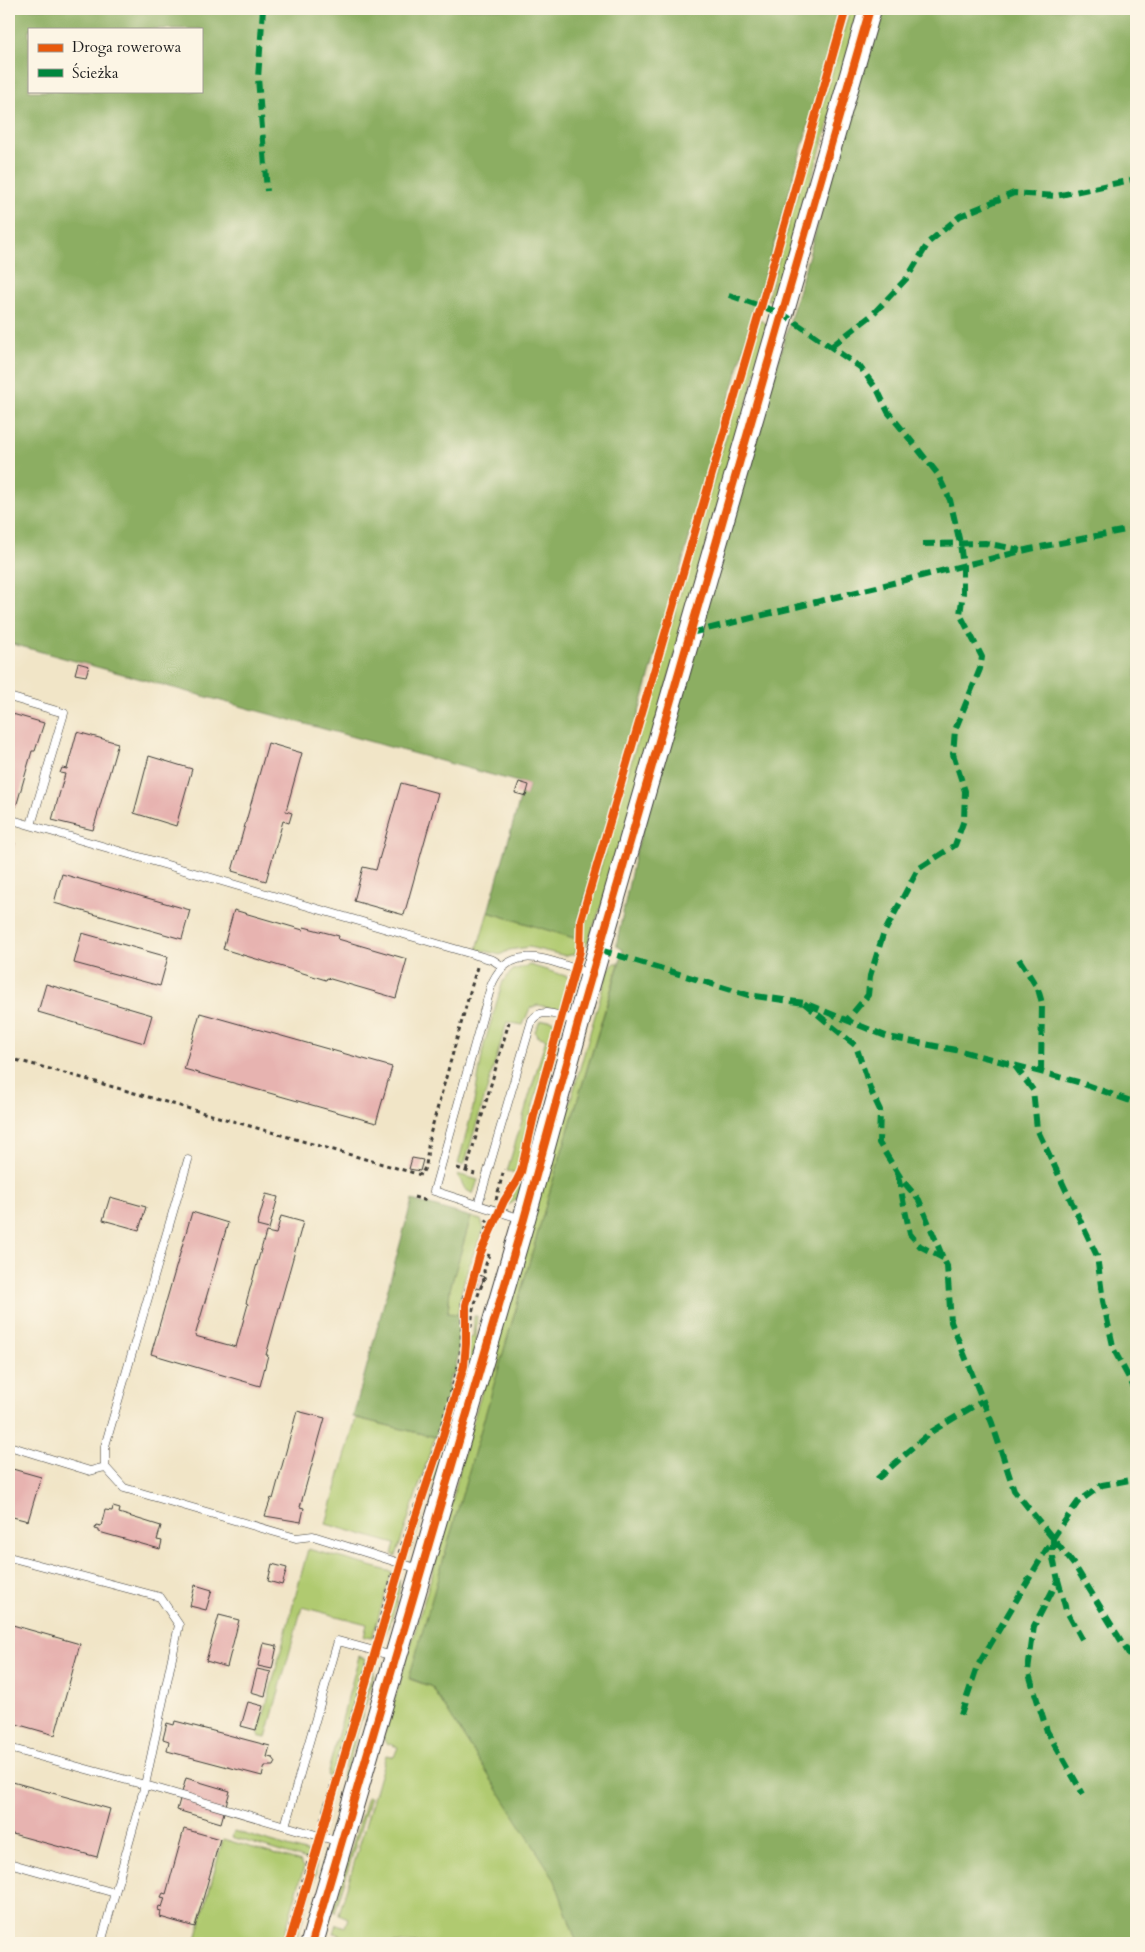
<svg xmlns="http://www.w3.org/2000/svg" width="1145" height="1952" font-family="Cardo,serif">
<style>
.green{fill:#b0ca6f;stroke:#667346}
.forest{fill:#8cae62;stroke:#54653f;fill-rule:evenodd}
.building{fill:#e7b3b0}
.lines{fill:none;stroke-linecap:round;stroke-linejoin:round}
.lane-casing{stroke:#3c3a36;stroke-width:9}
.secondary-casing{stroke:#3c3a36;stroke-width:24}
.path{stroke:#3c3a36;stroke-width:3;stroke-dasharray:4 4;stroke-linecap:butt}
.lane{stroke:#fff;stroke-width:8}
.secondary{stroke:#fff;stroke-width:22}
.quiet{stroke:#00873e;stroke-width:6;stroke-dasharray:12 6;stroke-linecap:butt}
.cycleway-casing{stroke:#fcf5e5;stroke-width:11}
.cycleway{stroke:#e8590c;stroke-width:8}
</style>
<rect width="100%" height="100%" fill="#fcf5e5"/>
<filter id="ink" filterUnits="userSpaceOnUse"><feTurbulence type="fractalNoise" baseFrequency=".02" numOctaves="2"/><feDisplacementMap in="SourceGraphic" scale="10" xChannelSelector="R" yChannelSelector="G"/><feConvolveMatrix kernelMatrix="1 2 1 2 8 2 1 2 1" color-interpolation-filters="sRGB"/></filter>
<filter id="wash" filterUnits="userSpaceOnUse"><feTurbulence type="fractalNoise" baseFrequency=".0096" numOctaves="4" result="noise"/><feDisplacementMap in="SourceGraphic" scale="20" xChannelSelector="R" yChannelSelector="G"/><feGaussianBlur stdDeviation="1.12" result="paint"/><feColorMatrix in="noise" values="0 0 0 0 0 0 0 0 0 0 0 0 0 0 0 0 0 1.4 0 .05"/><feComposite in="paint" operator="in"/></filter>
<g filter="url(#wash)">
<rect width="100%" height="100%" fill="#f1e5c7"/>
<path class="green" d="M850 9H863L775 300H767Z
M760 320 769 325 613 874 588 942 583 949 584 924Z
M488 912 577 939 576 954 566 956 529 947 509 950 500 955 477 949Z
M615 963H619L552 1184 409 1679 432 1687 555 1878 577 1943H340L342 1936 334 1933 337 1924 345 1927 348 1918 339 1914 386 1755 394 1757 398 1747 386 1743 383 1738 445 1531 464 1452 544 1179 569 1106 608 970Z
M530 965 569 977 561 1010 538 1005 530 1008 523 1025 507 1022 465 1163 462 1165 458 1164 473 1108 484 1045 503 981 513 970Z
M550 1020 557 1023 534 1102 517 1173 507 1171 546 1039 537 1036 535 1031 540 1021Z
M561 1027 562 1035 541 1108 519 1197 512 1203 507 1205 522 1175 538 1110Z
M457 1174 478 1180 473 1194 465 1189Z
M471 1217 481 1220 484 1229C472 1255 460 1285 458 1314H448L450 1289Z
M474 1316H477C476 1335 477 1360 464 1374L468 1355V1338L473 1337Z
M458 1394 459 1404 449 1437 412 1546 406 1555Z
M356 1418 435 1437 396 1556 392 1554 395 1544 326 1524Z
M308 1549 392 1572 372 1638 364 1637 367 1624 302 1607 266 1738 258 1736Z
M399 1579C402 1590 390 1629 382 1638Z
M359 1656 366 1659 330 1781 318 1816 330 1777 327 1775Z
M374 1667V1675L344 1780 341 1779Z
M367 1797H370L335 1913 333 1910Z
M234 1831 308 1853 307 1860 232 1837Z
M223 1839 301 1862V1865L304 1867 282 1943H195Z
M316 1863V1874L296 1943H293Z"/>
<path class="forest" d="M9 9H842L579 920 577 939 488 912 521 795 526 796 529 785 9 643ZM29 29H201V91H29Z
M880 9H1136V1943H577L554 1878 432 1687 409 1678 552 1184 622 955 623 950 617 946V942L634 859Z
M412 1200 471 1217 450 1289 448 1313 458 1314 459 1352 454 1375H451L447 1388 450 1389 435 1437 353 1417Z"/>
<g id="blocks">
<path class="building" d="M78 663 89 666 86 676 75 674Z
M9 713 44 723 35 751H32L16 807 9 805Z
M77 732 118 743 93 830 52 820 65 774 60 773 62 768 67 769Z
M268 743 302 753 286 811 292 813 289 823 283 821 266 881 232 871Z
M149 756 192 769 176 826 134 813Z
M519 782 529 785 526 796 515 793Z
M401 783 438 793 404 915 354 901 363 867 376 870Z
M9 841 15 843 9 863Z
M62 874 190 910 182 939 54 903Z
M234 910 303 930 304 927 339 936 338 939 407 959 396 998 327 978 326 980 223 949Z
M82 933 168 957 160 986 74 963Z
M46 984 152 1015 144 1043 38 1012Z
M200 1013 392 1067 376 1123 184 1069Z
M412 1158 423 1160 420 1171 409 1169Z
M266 1194 278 1197 269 1229 257 1226Z
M110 1197 146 1207 139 1230 103 1220Z
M192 1212 228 1223 195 1336 236 1347 248 1304 246 1303 266 1232 276 1234 281 1216 303 1222 266 1355H268L260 1386 151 1354Z
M479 1275 484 1277 480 1289 476 1288Z
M297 1411 325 1418 300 1507 304 1508 301 1522 265 1516 271 1498 273 1499Z
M9 1468 41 1477 28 1521 9 1516Z
M113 1507 120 1509 119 1513 161 1526 157 1540 162 1541 160 1549 99 1532V1530L95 1529 96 1525 101 1526 105 1510 112 1511Z
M272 1564 287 1568 282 1585 268 1581Z
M195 1585 212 1590 206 1610 190 1606Z
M219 1615 239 1620 227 1667 206 1661Z
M9 1624 80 1644 55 1735 9 1722Z
M263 1643 277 1646 272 1669 258 1666Z
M257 1669 271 1672 265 1696 251 1692Z
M248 1702 263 1706 256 1730 241 1726Z
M175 1721 270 1746 267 1757 273 1758 276 1762 274 1766H265L262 1776 167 1751 169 1741 163 1739 167 1723 174 1725Z
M186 1778 230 1791 221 1823 177 1810Z
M9 1781 110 1809 97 1857 9 1833Z
M184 1829 220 1839 195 1927 160 1917 161 1911 158 1910 159 1906 162 1907 165 1898 161 1897 163 1893 166 1894Z"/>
</g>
</g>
<g filter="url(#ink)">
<use href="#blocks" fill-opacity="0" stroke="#3c3a36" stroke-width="1"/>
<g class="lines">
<defs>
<path id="lane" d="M9 697 64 713 31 825
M9 819 455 949 493 960 502 966
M188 1160 105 1446V1467L124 1488 296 1538 313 1536 419 1569
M478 1205 532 1020C543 1006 562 1017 576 1021
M522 1219 434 1191 491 986C510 938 554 963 590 974
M9 1446 90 1471 105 1467
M9 1557 160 1597 179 1625 145 1785 340 1842
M9 1748 145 1785 101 1943
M285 1826 338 1641 393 1656
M9 1863 115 1893"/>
<path id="secondary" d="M312 1943 524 1219 581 1012 870 9"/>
</defs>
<use href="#lane" class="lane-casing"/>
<use href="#secondary" class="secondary-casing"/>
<path class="path" d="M9 1061 16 1060 54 1070 421 1175 426 1166 429 1138 477 967
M457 1168 475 1174
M466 1171 509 1022
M414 1197 427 1201
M496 1200 504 1169
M471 1327 473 1309 485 1276 484 1271 489 1254 479 1246
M399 1553 438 1437 459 1363 461 1345 462 1301 488 1222 485 1219
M374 1639 393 1573
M321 1820 368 1661
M285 1943 310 1855"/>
<use href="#lane" class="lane"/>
<use href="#secondary" class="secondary"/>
<path class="quiet" d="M263 9 258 78 267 191
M729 295 783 314 860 367 878 391 888 412 937 473 950 500 960 543 963 566V593L960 614 982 657 980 669 955 730 953 754 965 791 964 820 955 845 918 869 883 935 870 976 868 995 847 1020
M832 346 872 315 907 278 929 242 960 216 1014 193 1056 196 1136 179
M923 544 985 543 1020 550
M691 633 1030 549 1136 528
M600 950 748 995 804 1003 888 1037 961 1051 1078 1082 1136 1103
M1019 959 1038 989 1042 1003 1041 1072
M804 1003 856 1046 871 1091 880 1110 879 1143 902 1180 919 1200 943 1258 947 1266 951 1322 992 1423 1014 1490 1075 1566 1136 1665
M1015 1066 1033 1090 1037 1129 1097 1256 1103 1301 1114 1350 1136 1391
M898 1176 910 1234 920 1246 943 1258
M877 1479 931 1432 982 1401
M1053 1538V1558L1058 1580 1034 1626 1028 1671 1047 1731 1083 1794
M1058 1580 1066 1610 1082 1639
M961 1715 977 1667 1053 1538 1078 1502 1102 1485 1136 1479"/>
<defs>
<path id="cycleway" d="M289 1943 409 1537 443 1436 464 1366 466 1344V1305L480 1254 504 1201 516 1182 521 1172 535 1111 580 951 581 920 761 307 846 9
M312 1943 524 1219 581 1012 870 9"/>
</defs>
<use href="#cycleway" class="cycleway-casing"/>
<use href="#cycleway" class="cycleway"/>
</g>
</g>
<rect width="1145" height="1952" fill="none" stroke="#fcf5e5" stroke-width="30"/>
<rect x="28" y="28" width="175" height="65" fill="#fcf5e5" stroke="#a29e95"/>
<rect x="38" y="44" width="25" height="8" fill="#e8590c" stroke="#a29e95"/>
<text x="72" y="52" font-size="15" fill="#1c1c1c">Droga rowerowa</text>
<rect x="38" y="69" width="25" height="8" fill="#00873e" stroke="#a29e95"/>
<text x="72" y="78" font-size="15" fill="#1c1c1c">Ścieżka</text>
</svg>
